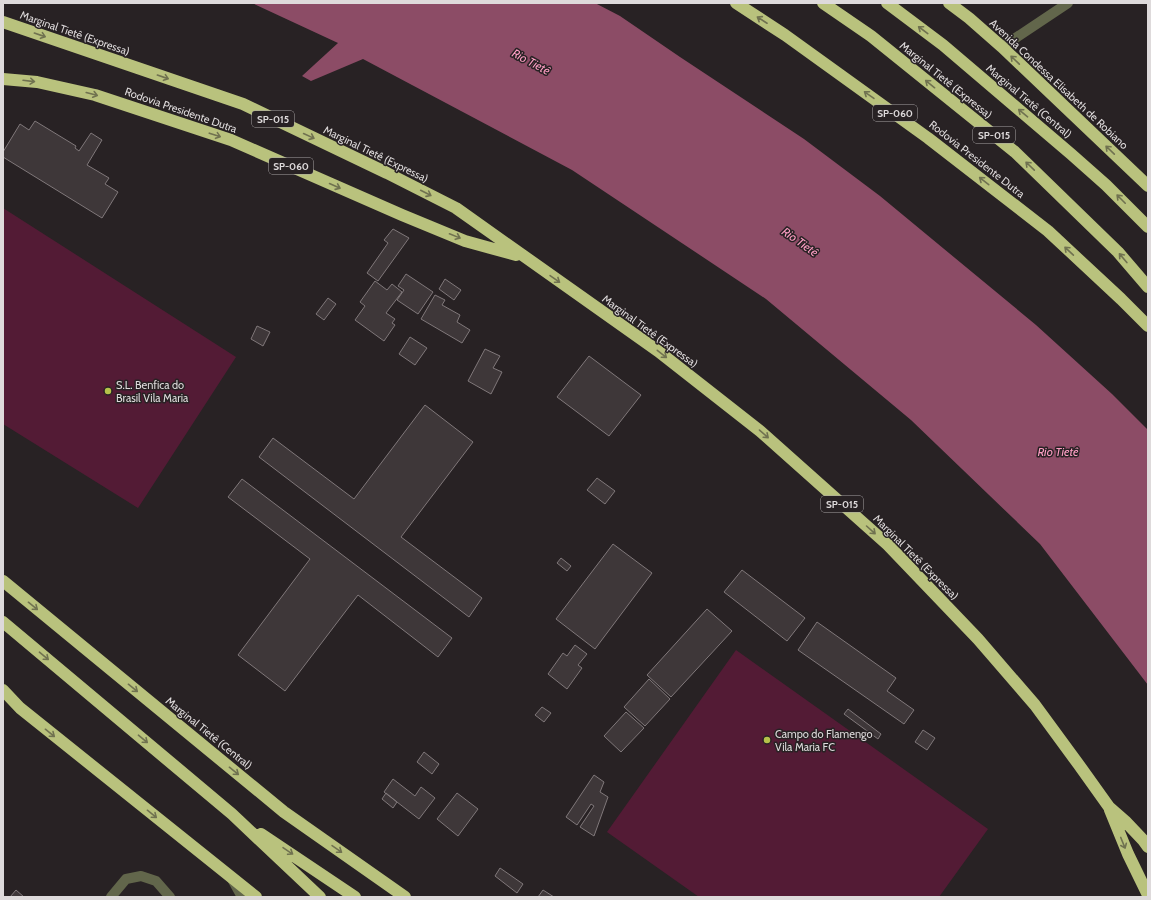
<svg xmlns="http://www.w3.org/2000/svg" width="1151" height="900" font-family="Cabin,sans-serif">
<style>
.green{fill:#531b35}
.water{fill:#8c4c66}
.building{fill:#3e3739;stroke:#80787a}
.lines{fill:none;stroke-linecap:round;stroke-linejoin:round}
.lane{stroke:#62664b;stroke-width:10}
.highway{stroke:#b9c27d;stroke-width:12}
.oneway{stroke:#707250}
.poi-dot{fill:#b5c24a;stroke:#282224;stroke-width:1.5}
.labels{text-anchor:middle;stroke-width:3;stroke-linejoin:round;paint-order:stroke}
.shield{fill:#282224;stroke:#a7a3a4;stroke-width:1}
.shield-label{font-size:10px;font-weight:bold;fill:#dedadb}
.street-label{font-size:11px;fill:#dedadb;stroke:#282224}
.poi-label{font-size:11px;fill:#dedadb;stroke:#282224;text-anchor:start}
.water-label{font-size:12px;font-style:italic;fill:#fe9ec4;stroke:#282224}
</style>
<rect width="100%" height="100%" fill="#282224"/>
<path class="green" d="M3 208 236 357 138 508 3 424Z
M736 650 988 829 939 897H699L607 832Z"/>
<path class="water" d="M252 3H595L620 16 680 57 804 139 880 196 1036 325 1112 394 1148 430V685L1040 544 911 420 766 299 572 170 363 59 311 81 302 76 338 43Z"/>
<path class="building" d="M35 121 76 146 75 148 79 151 91 133 102 140 87 165 109 178 105 184 118 192 102 218 3 157V152L20 124 29 130Z
M393 229 409 238 378 281 367 273 388 243 384 240Z
M406 274 433 292 418 314 397 300 404 290 398 286Z
M445 279 461 290 454 300 439 289Z
M375 281 387 290 392 284 402 292 386 313 395 319 392 323 395 325 384 341 355 320 365 306 360 302Z
M435 295 445 300 442 305 460 315 457 322 470 330 462 343 421 319Z
M328 298 336 304 324 320 316 314Z
M257 326 270 332 263 346 251 339Z
M410 337 427 348 415 365 399 354Z
M485 349 500 356 493 368 502 372 491 394 468 381Z
M589 356 641 395 609 436 557 397Z
M425 405 473 442 401 537 482 598 469 617 259 457 273 438 354 499Z
M597 478 615 491 605 504 587 490Z
M242 479 452 638 438 657 358 595 285 691 238 655 310 559 228 497Z
M613 544 652 573 595 649 556 619Z
M561 558 571 566 567 571 557 563Z
M742 570 805 618 787 641 724 592Z
M707 609 732 631 671 697 647 675Z
M817 622 896 678 887 691 914 710 904 724 798 650Z
M575 645 587 654 578 665 582 668 567 689 548 674 563 653 567 656Z
M649 679 670 699 645 726 624 707Z
M542 707 551 713 544 722 535 715Z
M848 709 881 734 878 739 844 714Z
M626 712 644 728 621 752 604 736Z
M923 730 935 738 927 750 915 742Z
M424 752 439 764 432 774 417 762Z
M594 775 604 782 600 792 608 797 594 836 580 827 594 806 591 804 577 825 566 817Z
M393 779 415 796 421 787 435 798 419 819 384 792Z
M386 793 397 802 393 808 382 799Z
M457 793 478 809 458 836 437 819Z
M500 868 523 884 517 893 495 876Z
M16 890 24 897H10Z
M543 890 554 897H538Z"/>
<g class="lines">
<path class="lane" d="M1002 47 1068 3
M232 879 242 897
M111 897 126 879 141 876 156 881 170 897"/>
<path class="highway" d="M736 3 785 35 928 138 1048 231 1121 299 1148 326
M823 3 871 36 1015 152 1118 252 1148 287
M887 3 943 45 1071 154 1106 185 1148 227
M949 3 969 18 1002 47 1148 186
M3 22 243 104 387 173 456 208 658 351 760 431 888 545 978 639 1035 705 1079 765 1109 807 1125 821 1143 840 1148 847
M3 79 37 82 95 95 231 140 402 215 465 241 516 255
M3 581 284 812 405 897
M3 622 232 814 320 897
M3 690 20 708 256 897
M1110 810 1128 854 1148 895
M261 834 355 897"/>
</g>
<defs><path id="oneway-shaft" d="M-6 0H5M1.5-3L5.5 0L1.5 3" fill="none" stroke-width="1.6" stroke-linecap="round" stroke-linejoin="round"/></defs>
<g class="oneway">
<use href="#oneway-shaft" transform="translate(762 20) rotate(-147)"/>
<use href="#oneway-shaft" transform="translate(923 30) rotate(-143)"/>
<use href="#oneway-shaft" transform="translate(40 35) rotate(19)"/>
<use href="#oneway-shaft" transform="translate(1015 60) rotate(-136)"/>
<use href="#oneway-shaft" transform="translate(163 77) rotate(19)"/>
<use href="#oneway-shaft" transform="translate(29 81) rotate(7)"/>
<use href="#oneway-shaft" transform="translate(930 84) rotate(-141)"/>
<use href="#oneway-shaft" transform="translate(92 94) rotate(15)"/>
<use href="#oneway-shaft" transform="translate(869 95) rotate(-145)"/>
<use href="#oneway-shaft" transform="translate(1023 113) rotate(-140)"/>
<use href="#oneway-shaft" transform="translate(215 135) rotate(18)"/>
<use href="#oneway-shaft" transform="translate(309 136) rotate(25)"/>
<use href="#oneway-shaft" transform="translate(1110 150) rotate(-136)"/>
<use href="#oneway-shaft" transform="translate(1030 166) rotate(-136)"/>
<use href="#oneway-shaft" transform="translate(984 181) rotate(-142)"/>
<use href="#oneway-shaft" transform="translate(335 186) rotate(24)"/>
<use href="#oneway-shaft" transform="translate(426 193) rotate(27)"/>
<use href="#oneway-shaft" transform="translate(1121 199) rotate(-135)"/>
<use href="#oneway-shaft" transform="translate(455 236) rotate(22)"/>
<use href="#oneway-shaft" transform="translate(1069 251) rotate(-137)"/>
<use href="#oneway-shaft" transform="translate(1123 258) rotate(-130)"/>
<use href="#oneway-shaft" transform="translate(555 279) rotate(35)"/>
<use href="#oneway-shaft" transform="translate(662 354) rotate(38)"/>
<use href="#oneway-shaft" transform="translate(764 434) rotate(41)"/>
<use href="#oneway-shaft" transform="translate(871 530) rotate(42)"/>
<use href="#oneway-shaft" transform="translate(33 606) rotate(39)"/>
<use href="#oneway-shaft" transform="translate(44 656) rotate(40)"/>
<use href="#oneway-shaft" transform="translate(133 688) rotate(39)"/>
<use href="#oneway-shaft" transform="translate(50 733) rotate(39)"/>
<use href="#oneway-shaft" transform="translate(143 739) rotate(40)"/>
<use href="#oneway-shaft" transform="translate(234 771) rotate(39)"/>
<use href="#oneway-shaft" transform="translate(152 814) rotate(39)"/>
<use href="#oneway-shaft" transform="translate(1123 843) rotate(68)"/>
<use href="#oneway-shaft" transform="translate(337 849) rotate(35)"/>
<use href="#oneway-shaft" transform="translate(288 851) rotate(34)"/>
</g>
<g class="poi-dot">
<circle cx="108" cy="391" r="4"/>
<circle cx="767" cy="740" r="4"/>
</g>
<g class="labels">
<g class="shield">
<rect x="873" y="105" width="44" height="16" rx="3"/>
<rect x="252" y="111" width="42" height="16" rx="3"/>
<rect x="973" y="127" width="42" height="16" rx="3"/>
<rect x="269" y="158" width="44" height="16" rx="3"/>
<rect x="821" y="496" width="42" height="16" rx="3"/>
</g>
<g class="shield-label">
<text x="895" y="117">SP-060</text>
<text x="273" y="123">SP-015</text>
<text x="994" y="139">SP-015</text>
<text x="291" y="170">SP-060</text>
<text x="842" y="508">SP-015</text>
</g>
<g class="street-label">
<text transform="translate(75 33) rotate(19)" y="4">Marginal Tietê (Expressa)</text>
<text transform="translate(946 80) rotate(39)" y="4">Marginal Tietê (Expressa)</text>
<text transform="translate(1059 84) rotate(43)" y="4">Avenida Condessa Elisabeth de Robiano</text>
<text transform="translate(1029 101) rotate(40)" y="4">Marginal Tietê (Central)</text>
<text transform="translate(181 110) rotate(19)" y="4">Rodovia Presidente Dutra</text>
<text transform="translate(376 154) rotate(26)" y="4">Marginal Tietê (Expressa)</text>
<text transform="translate(977 159) rotate(38)" y="4">Rodovia Presidente Dutra</text>
<text transform="translate(650 331) rotate(36)" y="4">Marginal Tietê (Expressa)</text>
<text transform="translate(916 557) rotate(45)" y="4">Marginal Tietê (Expressa)</text>
<text transform="translate(209 733) rotate(39)" y="4">Marginal Tietê (Central)</text>
</g>
<g class="poi-label">
<text x="116" y="389">S.L. Benfica do<tspan x="116" dy="13">Brasil Vila Maria</tspan></text>
<text x="775" y="738">Campo do Flamengo<tspan x="775" dy="13">Vila Maria FC</tspan></text>
</g>
<g class="water-label">
<text transform="translate(531 62) rotate(28)" y="4">Rio Tietê</text>
<text transform="translate(800 242) rotate(35)" y="4">Rio Tietê</text>
<text x="1058" y="456">Rio Tietê</text>
</g>
</g>
<rect width="1151" height="900" fill="none" stroke="#dedadb" stroke-width="8"/>
</svg>
